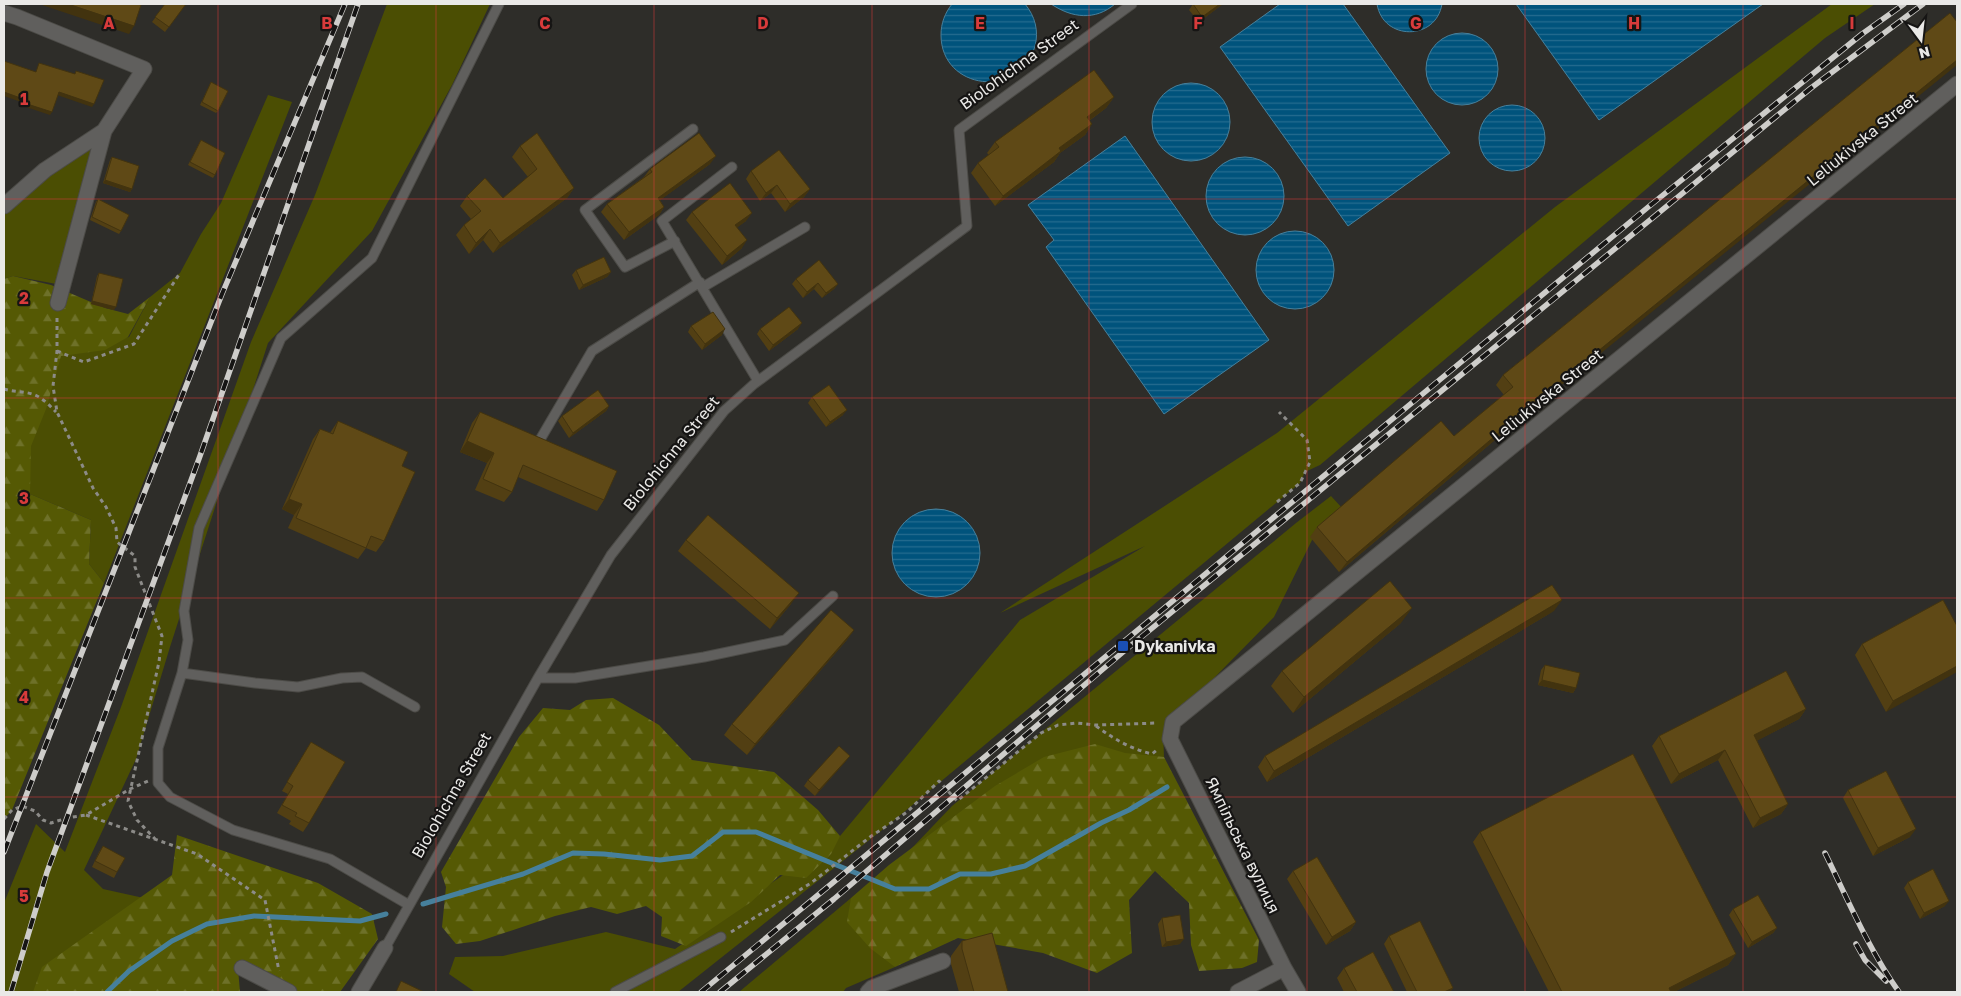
<svg xmlns="http://www.w3.org/2000/svg" width="1961" height="996" font-family="'Golos Text',sans-serif">
<style>
.green{fill:#4b4e03}
.forest{fill:url(#forest-firs)}
.water{fill:url(#water-rules);stroke:#46809c}
.lines{fill:none;stroke-linecap:round;stroke-linejoin:round}
.stream{stroke:#46809c;stroke-width:5}
.lane-casing{stroke:#4c4b47;stroke-width:11}
.street-casing{stroke:#4c4b47;stroke-width:17}
.path{stroke:#8c8b88;stroke-width:3;stroke-dasharray:4 4;stroke-linecap:butt}
.lane{stroke:#605f5d;stroke-width:9}
.street{stroke:#605f5d;stroke-width:15}
.rail-casing{stroke:#cecdca;stroke-width:5.5}
.rail{stroke:#161514;stroke-width:4;stroke-dasharray:11;stroke-linecap:butt}
.wall{fill:#523f13}
.shaded-wall{fill:#42330f}
.building{fill:#5f4916;stroke:#42330f}
.grid{fill:none;stroke:#d83b3b;stroke-width:1;stroke-opacity:0.55}
.transit-dot{fill:#1a4fb4;stroke:#161514;stroke-width:2}
.labels{text-anchor:middle;stroke-width:4.5;stroke-linejoin:round;paint-order:stroke}
.street-label{font-size:16px;fill:#eae9e7;stroke:#161514}
.poi-label{font-size:16px;font-weight:bold;fill:#eae9e7;stroke:#161514;text-anchor:start}
.grid-label{font-size:16px;text-anchor:middle;font-weight:bold;fill:#d83b3b;stroke:#161514;stroke-width:4.5;stroke-linejoin:round;paint-order:stroke}
</style>
<defs>
<pattern id="forest-firs" width="22" height="20" patternUnits="userSpaceOnUse" patternTransform="scale(1.25)"><rect width="22" height="20" fill="#555904"/><path d="M5 1l3.5 6h-7zM16 11l3.5 6h-7z" fill="#6e7129"/></pattern>
<pattern id="water-rules" width="6" height="5" patternUnits="userSpaceOnUse" patternTransform="scale(1.25)"><rect width="6" height="5" fill="#00537c"/><path d="M0 2.5h6" fill="none" stroke="#256c8f"/></pattern>
</defs>
<rect width="100%" height="100%" fill="#2e2d29"/>
<path class="green" d="M387 4H490L452 85 372 231 268 343 170 647 136 759 84 870 103 889 239 919 136 992H4V903L36 824 65 852 121 707 251 342 315 195Z
M1832 4H1875L1825 38 1320 465 1305 472 1300 483 892 822 678 992H475L449 974 455 957 503 956 606 932 675 949 840 836 1020 620 1145 546 1000 613 1277 433 1555 207Z
M268 95 292 102 104 583 89 564 91 520 30 494 21 453 57 351 129 337 150 297 180 273 201 234 221 203Z
M104 131 62 285 13 276 4 279V206Z
M1331 496 1343 509 1312 540 1274 617 1163 730 1164 757 1070 773 892 869 952 806 1296 523Z
M851 898 895 967 846 988 843 992H739Z"/>
<path class="forest" d="M13 276 51 285 105 308 128 314 150 297 128 337 105 350 61 356 46 409 31 446 30 494 91 520 89 564 104 583 12 810 4 819V279Z
M613 698 659 725 692 760 774 772 818 810 840 836 831 854 806 878 780 875 751 902 686 946 661 936 662 917 646 906 617 914 591 907 555 916 480 941 456 944 442 927 446 887 441 872 519 737 543 708 570 710 586 700Z
M1095 744 1125 753 1164 757 1259 940 1257 962 1242 968 1199 971 1191 945 1189 903 1155 871 1129 900 1132 953 1097 973 1043 953 958 938 895 967 870 948 847 922 851 898 889 865 995 786 1044 757Z
M177 835 318 883 372 914 378 939 340 992H296L238 969 240 992H33L42 967 172 875Z"/>
<path class="water" d="M952 4H1025C1035 16 1039 31 1035 46 1020 100 941 90 941 35 941 23 945 13 952 4Z
M1051 4H1115C1095 21 1072 18 1051 4Z
M1280 4H1343L1450 153 1348 226 1220 47Z
M1377 4H1442C1436 41 1383 41 1377 4Z
M1516 4H1763L1599 120Z
M1426 69a36 36 0 1 1 72 0a36 36 0 1 1-72 0Z
M1152 122a39 39 0 1 1 78 0a39 39 0 1 1-78 0Z
M1479 138a33 33 0 1 1 66 0a33 33 0 1 1-66 0Z
M1125 136 1269 340 1164 414 1046 247 1054 240 1028 205Z
M1206 196a39 39 0 1 1 78 0a39 39 0 1 1-78 0Z
M1256 270a39 39 0 1 1 78 0a39 39 0 1 1-78 0Z
M892 553a44 44 0 1 1 88 0a44 44 0 1 1-88 0Z"/>
<g class="lines">
<path class="stream" d="M423 904 523 874 573 853 604 854 660 860 692 856 723 832H756L895 889H929L960 874H991L1025 866 1101 823 1129 810 1167 787
M107 992 129 971 172 941 207 924 254 916 360 921 386 914"/>
<defs>
<path id="lane" d="M732 167 662 221 758 381
M675 241 625 267 585 210 693 129
M703 287 805 227
M541 438 592 351 700 282
M182 673 255 683 298 687 342 678 362 677 415 707
M538 678H575L704 657 785 640 833 596
M409 905 330 859 233 830 170 797 158 783V748L182 673 188 640 184 611 199 528 281 338 372 258 499 4
M385 948 538 678 611 555 724 411 754 384 967 226 959 130 1132 4
M615 992 721 937"/>
<path id="street" d="M4 13 17 17 144 69 104 131 45 170 4 206
M58 303 104 131
M242 968 289 992
M359 992 385 948
M868 992 872 988 943 961
M1238 992 1284 968
M1298 992 1284 968 1170 739 1173 722 1957 84"/>
</defs>
<use href="#lane" class="lane-casing"/>
<use href="#street" class="street-casing"/>
<path class="path" d="M57 318V351L53 386 57 412 93 488 106 507 116 528 117 542 135 556V567L162 636 159 662 128 801 137 820 156 840
M57 351 84 362 134 344 180 273
M4 389C13 392 23 391 32 394 42 397 49 405 56 412
M1277 502 1300 483 1310 462 1307 440 1279 412
M1096 726C1114 739 1131 749 1152 754L1158 749
M86 815 197 854 265 900 279 971
M4 819 12 810 22 806 35 811 43 820 51 823 67 818 86 815 130 789 148 781
M731 932 811 883 870 837 907 812 939 781 957 801 1041 733 1058 725 1077 723 1095 725 1158 723"/>
<use href="#lane" class="lane"/>
<use href="#street" class="street"/>
<defs>
<path id="rail" d="M4 852 222 294 345 4
M1825 853C1848 900 1869 950 1899 992
M1856 944 1865 960 1886 981
M11 992 47 872 200 456 358 4
M701 992 1647 208 1862 34 1904 4
M720 992 834 899 1123 652 1811 88 1923 4"/>
</defs>
<use href="#rail" class="rail-casing"/>
<use href="#rail" class="rail"/>
</g>
<path class="wall" d="M165 4H186L165 32 152 22Z
M1193 4H1223L1199 22 1189 10Z
M1950 13 1522 417 1339 572 1310 537 1317 527 1454 436 1504 395 1496 385 1503 375Z
M211 82 218 111 216 113 200 105Z
M1114 97 1106 108 1089 121 1092 124 1085 135 1060 153 1054 162 995 206 971 173 978 163 989 155 987 153 995 142Z
M201 140 215 175 213 178 188 165Z
M520 146 574 188 567 198 493 253 483 240 469 254 456 235 464 225 471 219 460 206 467 196 503 198 528 177 512 157Z
M112 157 132 189 130 192 103 183 110 160Z
M710 164 660 200 664 207 659 215 624 240 601 212 607 204 644 177 650 169Z
M751 171 810 189 804 197 785 212 771 193 760 201 746 179Z
M98 199 121 231 119 234 90 220 96 202Z
M692 212 746 221 737 227 742 248 722 265 686 220Z
M576 270 611 272 607 277 579 290 572 275Z
M99 273 114 310 91 304 97 276Z
M796 279 838 284 834 289 822 298 814 289 803 298 792 284Z
M691 326 722 335 702 350 688 332Z
M760 329H798L769 351 757 334Z
M812 397 843 415 826 427 808 403Z
M609 406 606 411 569 438 558 421 562 416Z
M480 412 604 500 597 511 518 477 512 492 504 502 475 490 487 463 460 452 472 423Z
M338 421 402 466 384 541 376 552 366 548 358 559 288 528 294 515 282 509 313 439 320 429 330 433Z
M686 540 791 604 770 629 678 551Z
M1554 611 1267 782 1258 767 1265 756Z
M1401 623 1293 713 1271 686 1282 671Z
M1957 626 1886 712 1855 655 1862 644Z
M854 630 846 641 747 755 724 735 732 724Z
M1545 665 1576 688 1573 693 1538 685 1541 670Z
M1806 709 1799 719 1756 741 1788 804 1781 814 1753 828 1718 760 1671 784 1652 746 1659 736Z
M311 742 309 823 303 832 289 824 291 821 277 813 288 794 282 791 306 750Z
M846 761 815 796 804 786 808 780Z
M1848 790 1910 837 1873 856 1843 798Z
M1480 832 1736 954 1728 965 1674 992H1549L1473 842Z
M103 846 117 872 114 878 92 867 99 852Z
M1293 871 1356 922 1350 931 1326 945 1287 879Z
M1908 882 1945 906 1920 919 1904 888Z
M1733 909 1777 928 1773 933 1748 948 1729 915Z
M1162 918 1180 944 1162 947 1158 924Z
M1389 936 1453 988 1450 992H1407L1384 944Z
M962 941 1008 992H959L951 964V956Z
M1344 968 1394 992H1344L1337 978Z"/>
<path class="shaded-wall" d="M39 4H68L134 26 129 34Z
M1220 4H1223L1199 22 1202 17Z
M1957 60V65L1522 417 1339 572 1347 562 1529 407Z
M4 92 26 100 24 103 4 96Z
M59 92 94 104 92 107 57 95Z
M1114 97 1106 108 1079 128 1087 117Z
M24 103 52 112 50 115 23 106Z
M1092 124 1085 135 1060 153 1054 162 995 206 1003 196 1059 148Z
M716 156 710 164 652 206 658 198Z
M105 180 132 189 130 192 103 183Z
M777 185 771 193 760 201 766 193Z
M574 188 567 198 493 253 500 243Z
M810 189 804 197 785 212 790 204Z
M664 207 659 215 624 240 629 232Z
M752 213 746 221 730 233 735 225Z
M490 229 483 240 469 254 476 243Z
M747 240 742 248 722 265 727 256Z
M611 272 607 277 579 290 583 285Z
M818 283 814 289 803 298 807 292Z
M838 284 834 289 822 298 826 293Z
M92 301 116 307 114 310 91 304Z
M802 323 798 329 769 351 773 345Z
M725 329 722 335 702 350 705 344Z
M609 406 606 411 569 438 573 433Z
M847 410 843 415 826 427 830 422Z
M467 441 494 453 487 463 460 452Z
M289 499 302 504 294 515 282 509Z
M799 593 791 604 770 629 777 618Z
M1562 600 1554 611 1267 782 1274 771Z
M1412 608 1401 623 1293 713 1304 697Z
M854 630 846 641 747 755 755 744Z
M1957 666V672L1886 712 1893 701Z
M1542 680 1576 688 1573 693 1538 685Z
M1806 709 1799 719 1747 746 1754 735Z
M1725 750 1718 760 1671 784 1679 774Z
M850 756 846 761 815 796 819 790Z
M1788 804 1781 814 1753 828 1760 818Z
M1916 829 1910 837 1873 856 1878 848Z
M1949 901 1945 906 1920 919 1924 913Z
M1356 922 1350 931 1326 945 1332 937Z
M1777 928 1773 933 1748 948 1752 942Z
M1184 939 1180 944 1162 947 1166 942Z
M1736 954 1728 965 1674 992H1666L1669 988Z
M1453 988 1450 992H1444Z"/>
<path class="building" d="M68 4H137L141 5 134 26Z
M165 4H186L169 27 155 17Z
M1193 4H1220L1202 17Z
M1950 13 1957 22V60L1529 407 1347 562 1317 527 1441 421 1454 436 1513 387 1503 375Z
M4 61 36 72 39 63 75 74 76 71 104 80 94 104 59 92 52 112 24 103 26 100 4 92Z
M1094 70 1114 97 1087 117 1092 124 1059 148 1061 151 1003 196 978 163 999 147 995 142Z
M211 82 228 91 218 111 202 102Z
M537 133 574 188 500 243 490 229 476 243 464 225 481 211 467 196 485 178 503 198 537 169 520 146Z
M699 133 716 156 658 198 664 207 629 232 607 204 652 172 650 169Z
M201 140 225 153 215 175 190 162Z
M779 150 810 189 790 204 777 185 766 193 751 171Z
M112 157 139 166 132 189 105 180Z
M730 183 752 213 735 225 747 240 727 256 692 212Z
M98 199 129 215 121 231 92 217Z
M604 257 611 272 583 285 576 270Z
M819 260 838 284 826 293 818 283 807 292 796 279Z
M99 273 123 279 116 307 92 301Z
M789 307 802 323 773 345 760 329Z
M713 312 725 329 705 344 691 326Z
M829 385 847 410 830 422 812 397Z
M598 390 609 406 573 433 562 416Z
M480 412 617 471 604 500 523 465 512 492 483 479 494 453 467 441Z
M338 421 408 452 402 466 415 472 384 541 371 536 366 548 296 518 302 504 289 499 320 429 333 434Z
M708 515 799 593 777 618 686 540Z
M1390 581 1412 608 1304 697 1282 671Z
M1552 585 1562 600 1274 771 1265 756Z
M1943 600 1957 626V666L1893 701 1862 644Z
M831 610 854 630 755 744 732 724Z
M1545 665 1580 673 1576 688 1542 680Z
M1786 671 1806 709 1754 735 1788 804 1760 818 1725 750 1679 774 1659 736Z
M311 742 345 762 309 823 295 816 297 813 282 805 293 786 287 782Z
M839 746 850 756 819 790 808 780Z
M1633 754 1736 954 1669 988 1671 992H1562L1480 832Z
M1886 771 1916 829 1878 848 1848 790Z
M103 846 125 858 117 872 95 861Z
M1317 857 1356 922 1332 937 1293 871Z
M1933 869 1949 901 1924 913 1908 882Z
M1758 895 1777 928 1752 942 1733 909Z
M1180 915 1184 939 1166 942 1162 918Z
M1420 921 1453 988 1444 992H1417L1389 936Z
M992 933 1008 992H974L962 949V941Z
M1373 952 1394 992H1357L1344 968Z
M401 981 424 992H396Z"/>
<path class="grid" d="M218 4V992M436 4V992M654 4V992M872 4V992M1089 4V992M1307 4V992M1525 4V992M1743 4V992M4 199H1957M4 398H1957M4 598H1957M4 797H1957"/>
<rect class="transit-dot" x="1117" y="640" width="12" height="12" rx="2.5"/>
<g class="labels">
<g class="street-label">
<text transform="translate(1019 64) rotate(-36)" y="6">Biolohichna Street</text>
<text transform="translate(1862 139) rotate(-39)" y="6">Leliukivska Street</text>
<text transform="translate(1547 395) rotate(-39)" y="6">Leliukivska Street</text>
<text transform="translate(671 453) rotate(-51)" y="6">Biolohichna Street</text>
<text transform="translate(451 795) rotate(-60)" y="6">Biolohichna Street</text>
<text transform="translate(1243 845) rotate(64)" y="6">Ямпільська вулиця</text>
</g>
<g class="poi-label">
<text x="1134" y="652">Dykanіvka</text>
</g>
</g>
<g class="grid-label">
<text x="109" y="29">A</text>
<text x="327" y="29">B</text>
<text x="545" y="29">C</text>
<text x="763" y="29">D</text>
<text x="980" y="29">E</text>
<text x="1198" y="29">F</text>
<text x="1416" y="29">G</text>
<text x="1634" y="29">H</text>
<text x="1852" y="29">I</text>
<text x="24" y="105">1</text>
<text x="24" y="304">2</text>
<text x="24" y="504">3</text>
<text x="24" y="703">4</text>
<text x="24" y="902">5</text>
</g>
<rect width="1961" height="996" fill="none" stroke="#eae9e7" stroke-width="10"/>
<g transform="translate(1921 40) rotate(165)" stroke="#161514" stroke-width="4" paint-order="stroke">
<path d="M0-4L9 19L0 12L-9 19Z" fill="#eae9e7"/>
<text y="-8" font-size="14" font-weight="bold" text-anchor="middle" fill="#eae9e7">N</text>
</g>
</svg>
